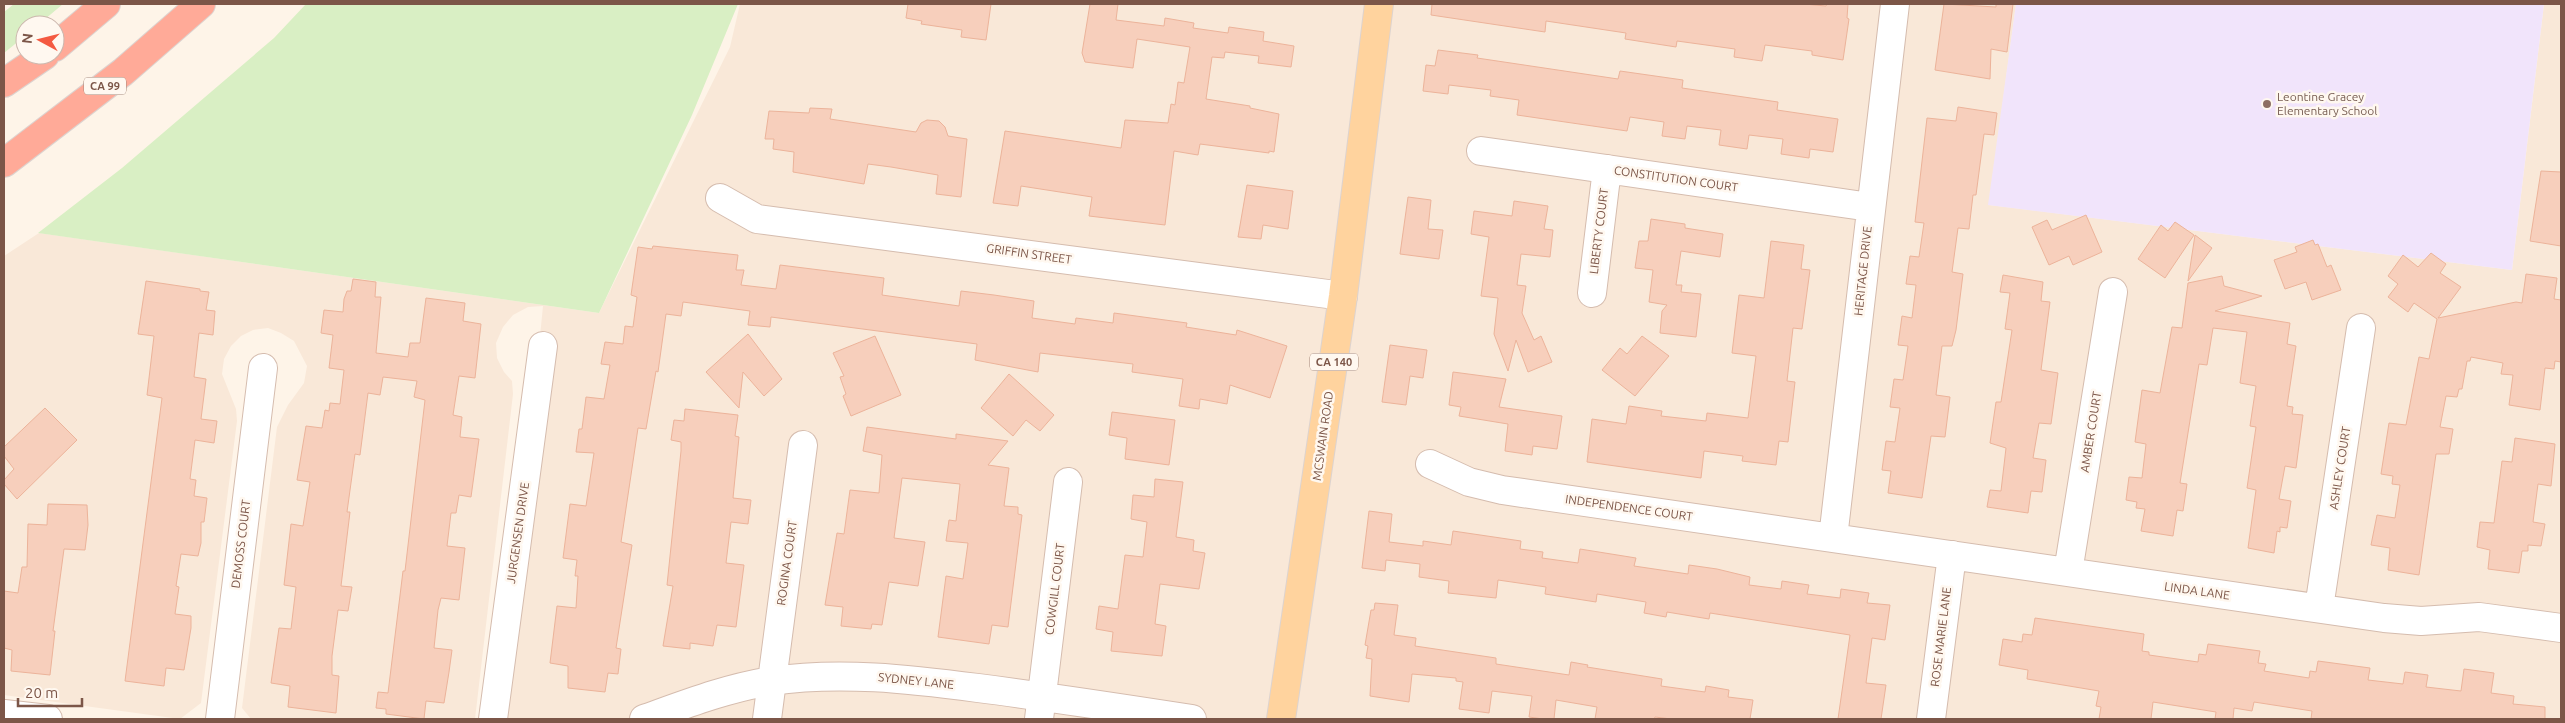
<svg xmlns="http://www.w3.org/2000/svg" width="2565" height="723" font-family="Ubuntu,sans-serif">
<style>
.residential{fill:#f9e8d8}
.education{fill:#f1e4fb}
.green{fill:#d9efc4}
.building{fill:#f7cfbc;stroke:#ecb39a}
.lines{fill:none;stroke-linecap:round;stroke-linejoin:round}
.minor-casing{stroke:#d5bcae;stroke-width:30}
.major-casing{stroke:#ddd3cf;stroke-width:30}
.highway-casing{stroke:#ddd3cf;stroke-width:30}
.minor{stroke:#fff;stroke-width:28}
.major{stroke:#ffd39e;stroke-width:28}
.highway{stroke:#ffaa98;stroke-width:28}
.education-dot{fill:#8d6e63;stroke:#fff8f0;stroke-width:2}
.labels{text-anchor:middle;stroke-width:5;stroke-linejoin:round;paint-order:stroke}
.shield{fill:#fff8f0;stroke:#a3877a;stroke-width:1}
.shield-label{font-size:11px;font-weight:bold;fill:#7c5648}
.education-label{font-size:12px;fill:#785e54;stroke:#fff8f0;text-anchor:start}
.street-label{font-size:12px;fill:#7c5648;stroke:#fff8f0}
</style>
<rect width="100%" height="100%" fill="#fef4e8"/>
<path class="residential" d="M740 4H2016L1989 205 2512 270 2544 4H2561V719H502L543 306 528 307 513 315 503 327 496 343 497 358 504 372 512 381 513 394 475 719H251L242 708 277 427 288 405 304 383 307 366 294 341 281 333 268 328 253 330 241 336 231 346 224 359 222 374 236 409 237 421 201 703 180 719 4 695V256L39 233 599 313 730 47Z"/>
<path class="education" d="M2016 4H2544L2512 270 1988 205Z"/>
<path class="green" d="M14 4H63L38 25H25V36L4 53V12Z
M306 4H738L692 115 599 313 38 233 122 168 274 38Z"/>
<path class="building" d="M908 4H991L986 40 961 37 962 30 921 24 922 21 906 18Z
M1090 4H1118L1116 20 1164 26 1165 18 1194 23 1193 28 1228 33 1229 27 1264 32 1263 41 1294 46 1291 67 1258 63 1259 56 1225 52 1224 58 1212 57 1206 99 1250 106V108L1279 114 1274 152 1269 151V153L1200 144 1198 155 1174 151 1165 225 1089 216 1092 197 1021 186 1018 206 993 203 1005 131 1121 148 1125 120 1168 123 1171 104 1175 105 1178 82 1184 83 1190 47 1137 39 1133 68 1085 62 1082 53Z
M1432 4H1804L1826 6 1827 4H1848L1847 18 1849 19 1843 60 1812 55V51L1765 45 1762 61 1734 57 1735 49 1677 41 1676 47 1625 39 1626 33 1546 21 1545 32 1431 15Z
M1944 4 1996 7V4H2013L2007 52 1991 49 1990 79 1935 70Z
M1438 50 1478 55 1477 58 1618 79 1620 71 1683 80 1682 88 1778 102 1777 110 1838 119 1833 152 1810 149 1809 158 1781 154 1783 139 1749 135 1747 149 1719 145 1721 130 1687 126 1685 139 1662 136 1664 122 1630 117 1627 131 1517 115 1519 100 1490 96 1491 90 1449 85 1448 94 1423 91 1426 65 1435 66Z
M1958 107 1997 113 1994 135 1984 134 1976 195H1973L1969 229 1958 228 1952 272 1963 274 1956 330 1952 346H1942L1936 395 1950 397 1945 437 1931 436 1922 498 1888 493 1891 471 1882 470 1886 441 1895 442 1900 408 1890 407 1894 379 1903 380 1908 346 1898 345 1902 316 1912 318 1916 285 1906 284 1910 256 1919 257 1924 223 1915 222 1927 118 1956 121Z
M810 108 832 109 830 119 916 132 921 123 927 120 939 121 945 127 948 136 967 139 961 197 936 194 938 175 891 167 868 164 864 184 793 172 794 152 773 149 774 139H765L769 111 809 113Z
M2541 171 2561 172V246L2530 241Z
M1247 185 1293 191 1288 229 1263 225 1261 239 1238 237Z
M1408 197 1431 200 1428 229 1443 230 1439 259 1400 254Z
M1514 201 1548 206 1544 229 1553 230 1550 257 1521 254 1517 285 1526 286 1522 313 1534 340 1541 336 1552 362 1528 372 1516 340 1508 371 1494 334 1498 298 1481 296 1489 237 1471 234 1474 211 1512 216Z
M2086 215 2102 252 2073 265 2069 256 2049 265 2032 227 2047 220 2052 230Z
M1651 219 1685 224V228L1723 234 1720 257 1681 251 1676 285H1682L1681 292 1701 294 1696 337 1660 333 1662 311 1667 305 1649 302 1653 270 1635 268 1639 241H1648Z
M2175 222 2194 235 2165 278 2138 259 2161 225 2168 231Z
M2195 235 2212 248 2188 281Z
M2313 240 2315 245 2318 244 2327 267 2331 265 2341 290 2312 300 2306 282 2285 289 2274 260 2297 252 2295 247Z
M1771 241 1804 245 1801 269 1810 270 1802 329 1793 328 1787 381 1795 382 1788 442 1779 441 1776 465 1742 461 1743 456 1704 451 1701 478 1587 462 1592 419 1626 424 1629 406 1662 411 1661 416 1706 421 1707 413 1748 418 1756 356 1732 353 1739 295 1764 298Z
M653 246 738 255 736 270H744L741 285 776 289 780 265 884 278 882 295 959 306 961 291 994 295 1034 301 1032 318 1075 324 1076 318 1113 323 1114 313 1187 323 1186 327 1236 335 1237 330 1287 346 1270 398 1230 385 1227 404 1200 399 1199 409 1179 406 1183 379 1132 372 1133 364 1040 353 1038 372 975 360 977 344 771 317 770 327 748 325 750 311 683 302 681 316 666 314 658 372 656 371 646 429 638 428 621 542 632 545 616 648 621 649 618 674 608 673 605 692 568 688V666L550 663 557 606 576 608 578 576H575L577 560 563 558 570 504 586 506 594 453 576 452 579 429H582L586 397 604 399 610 365 601 364 605 342 623 344 625 326 633 327 637 297 631 295 638 247 652 249Z
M2431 253 2446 264 2440 273 2461 287 2438 318 2516 302 2522 303 2526 274 2557 278 2554 299 2561 300V362L2555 361 2554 369 2545 368 2540 410 2509 405 2513 375 2501 374 2503 363 2471 357 2470 361H2467L2462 389H2459L2457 397 2446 396 2440 427 2453 429 2449 454H2436L2419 575 2388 570 2390 548 2371 545 2377 515 2395 518 2400 485 2392 484 2393 476 2381 474 2389 423 2406 425 2419 357 2429 359 2437 319 2414 303 2408 312 2388 297 2398 284 2388 276 2403 255 2418 267Z
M2003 275 2043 282 2041 301 2050 302 2041 370 2058 373 2051 424 2039 423 2033 458 2046 460 2042 492 2031 491 2028 513 1987 507 1990 490 2001 491 2006 448 1990 443 1996 402H2001L2012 330 2005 329 2010 293 2000 292Z
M2222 276 2224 286 2262 296 2215 311 2290 323 2287 344 2296 346 2287 406 2293 407 2292 414 2303 415 2296 468 2285 466 2279 499 2291 501 2287 528 2280 527V532L2277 531 2274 553 2248 548 2256 490 2247 488 2256 427 2250 426 2256 386 2240 383 2247 332 2213 328 2207 365 2199 364 2180 483 2187 484 2183 511 2177 510 2173 536 2141 531 2145 509 2136 508 2137 502 2126 500 2129 477 2142 478 2146 444 2135 442 2142 390 2160 393 2172 327 2182 328 2188 283Z
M353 279 376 282 375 297H381L376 353 408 357 410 343H420L426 298 465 303 463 321 481 324 475 378 459 376 453 415 462 417 460 437 479 439 471 497 459 495 456 513H451L447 546 465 548 459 600 441 598 438 610 434 648 452 650 449 672 444 703 426 701 424 719 386 714V709L376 708 378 692 388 693 403 571H405L425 400 414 397 417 381 383 377 380 395 368 393 360 455 355 454 347 512H350L341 586 352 587 348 611 338 610 332 656V675L339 676 336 713 288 707 290 686 271 683 279 628 291 629 296 587 284 585 291 524 303 526 310 482 297 480 306 426 322 428 325 410 329 411 330 403 340 404 344 370 329 368 333 335 321 333 324 310 343 312 344 299 347 291H351Z
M146 281 200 289V291L209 292 206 310 215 311 213 335 199 333 194 377 206 379 201 419 217 421 214 443 195 440 190 479 196 480 194 496 207 498 204 522H201V543L198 556 181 554 176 586 179 587 175 614 191 616V628L184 670 166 668 164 686 125 681 162 398 147 395 154 336 138 334Z
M748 334 782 379 764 396 743 372 739 408 706 372Z
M875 336 901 395 851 416 843 396 846 394 840 377 844 376 833 353Z
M1642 336 1669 356 1635 396 1602 370 1620 348 1627 354Z
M1390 345 1427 350 1423 378 1410 376 1406 405 1382 402Z
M1453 372 1506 379 1499 407 1562 416 1557 449 1533 446 1532 455 1505 451 1508 424 1459 416 1461 407 1449 405Z
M1009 374 1054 415 1040 431 1026 420 1013 436 981 408Z
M45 408 77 440 17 499 4 484V480L14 469 4 456V447Z
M685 409 738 415 735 436 739 437 733 498 751 500 748 524 731 522 726 563 744 565 736 627 717 625 713 646 690 643V649L663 646 673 586 667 585 681 451V442L671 440 674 420 684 421Z
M1112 412 1175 420 1169 465 1125 459 1127 438 1109 435Z
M867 427 956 439V434L1008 441 988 465 1009 468 1004 506 1018 507V514L1022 515 1008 627 992 625 989 644 938 637 946 576 963 579 968 543 946 541 949 520 956 521 960 484 902 478 894 538 925 542 918 586 889 582 882 625 872 624 871 629 841 626 843 607 825 605 837 533 844 534 850 490 879 493 882 455 863 451Z
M2515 438 2555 444 2551 486 2538 484 2533 522 2545 524 2541 546 2528 545V551H2522L2519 573 2488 569 2490 550 2477 547 2480 522 2494 523 2502 461 2512 462Z
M1155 479 1183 482 1176 537 1194 540 1193 551 1205 553 1199 589 1160 584 1155 624 1166 626 1162 656 1111 651 1113 632 1096 629 1099 606 1118 609 1125 555 1143 557 1147 522 1131 519 1133 495 1154 497Z
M48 504 87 505 88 525 85 550 64 549 53 631H55L50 675 11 671 12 650 4 648V591L18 593 22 567H27L28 524 47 525Z
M1369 511 1392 514 1389 542 1423 546V541L1451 545 1453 531 1521 541 1520 549 1543 552 1542 558 1578 563 1580 549 1636 558 1634 566 1688 574 1689 565 1717 569 1750 577 1749 585 1781 589 1782 581 1809 585 1807 594 1840 598 1841 589 1869 593 1867 603 1890 605 1885 640 1872 638 1866 683 1886 685 1881 719H1838L1850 635 1710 613 1709 619 1667 612 1666 617 1644 613 1646 602 1597 594 1596 602 1545 594 1546 587 1498 580 1496 598 1448 593 1449 581 1419 577 1420 564 1386 560 1385 571 1362 568Z
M1375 603 1398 605 1394 635 1416 638 1415 646 1496 658V664L1569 675 1571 662 1588 665 1587 667 1662 679 1661 686 1705 692 1706 686 1729 690 1728 697 1753 700 1750 719H1671L1655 717 1654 719H1595L1597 707 1556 700 1554 719H1543L1529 717 1532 696 1492 691 1489 713 1459 709 1463 682 1456 681V678L1412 674 1409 702 1370 696 1372 659 1366 658 1368 646 1365 645 1371 610H1374Z
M2035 618 2144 634 2142 651 2149 652V655L2198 662 2199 654 2206 655 2208 644 2260 651 2258 663 2266 664 2264 671 2309 678 2310 671 2316 672 2318 661 2370 668 2368 680 2403 684 2405 672 2428 675 2426 687 2461 691 2464 669 2494 673 2491 693 2514 696 2513 704 2545 707V719H2311L2312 711 2254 702 2252 711 2234 708 2233 719H2215L2216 712 2153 702 2151 719H2099L2101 707 2096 706 2099 691 2027 679 2028 670 1999 665 2003 639 2022 642 2023 634 2032 635Z"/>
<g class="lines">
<defs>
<path id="minor" d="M1481 151 1870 207
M720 198 757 219 1343 296
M1592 293 1607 169
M1430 464 1469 482 1502 490 2384 618 2421 621 2479 617 2561 628
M1833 538 1895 4
M2068 572 2113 292
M2319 608 2361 328
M4 714 48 719
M220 719 263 368
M493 719 543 346
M644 719C686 704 727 688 771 681 840 671 909 679 978 688 1049 697 1121 708 1192 719
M767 719 803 445
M1039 719 1068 482
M1931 719 1952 555"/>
<path id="major" d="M1281 719 1343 296 1379 4"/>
<path id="highway" d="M55 47 106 4
M4 83 45 55
M4 163 123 72 201 4"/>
</defs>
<use href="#minor" class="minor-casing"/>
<use href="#major" class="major-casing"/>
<use href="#highway" class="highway-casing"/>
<use href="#minor" class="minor"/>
<use href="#major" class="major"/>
<use href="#highway" class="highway"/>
</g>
<circle class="education-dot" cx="2267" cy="104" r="5"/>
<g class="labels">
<g class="shield">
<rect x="84" y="77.5" width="42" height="17" rx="4"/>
<rect x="1310" y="353.5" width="48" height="17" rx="4"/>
</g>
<g class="shield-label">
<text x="105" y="90">CA 99</text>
<text x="1334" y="366">CA 140</text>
</g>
<g class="education-label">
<text x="2277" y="101">Leontine Gracey<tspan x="2277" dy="14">Elementary School</tspan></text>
</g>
<g class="street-label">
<text transform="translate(1676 179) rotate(8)" y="4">CONSTITUTION COURT</text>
<text transform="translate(1599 231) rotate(-83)" y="4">LIBERTY COURT</text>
<text transform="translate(1029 254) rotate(8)" y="4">GRIFFIN STREET</text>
<text transform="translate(1863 271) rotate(-84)" y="4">HERITAGE DRIVE</text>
<text transform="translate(2091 432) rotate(-81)" y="4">AMBER COURT</text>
<text transform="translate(1323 436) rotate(-82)" y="4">MCSWAIN ROAD</text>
<text transform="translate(2340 468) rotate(-81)" y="4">ASHLEY COURT</text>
<text transform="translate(1629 508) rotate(8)" y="4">INDEPENDENCE COURT</text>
<text transform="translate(518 533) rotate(-82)" y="4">JURGENSEN DRIVE</text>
<text transform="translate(241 544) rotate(-83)" y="4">DEMOSS COURT</text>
<text transform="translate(787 563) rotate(-82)" y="4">ROGINA COURT</text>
<text transform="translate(1055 589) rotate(-83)" y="4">COWGILL COURT</text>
<text transform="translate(2197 591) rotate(8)" y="4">LINDA LANE</text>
<text transform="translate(1941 637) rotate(-83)" y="4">ROSE MARIE LANE</text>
<text transform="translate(916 681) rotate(6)" y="4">SYDNEY LANE</text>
</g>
</g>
<rect width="2565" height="723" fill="none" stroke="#7c5648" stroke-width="10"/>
<g transform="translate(40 40) rotate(277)"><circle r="24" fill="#fff8f0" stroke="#cbb7ad"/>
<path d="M0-4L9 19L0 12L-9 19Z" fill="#f45a41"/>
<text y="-8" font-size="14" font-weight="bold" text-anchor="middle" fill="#7c5648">N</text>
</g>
<path d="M18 698v8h64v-8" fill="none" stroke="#7c5648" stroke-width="2.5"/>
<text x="25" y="698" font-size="15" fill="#7c5648" stroke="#fff8f0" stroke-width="4" paint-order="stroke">20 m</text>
</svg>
